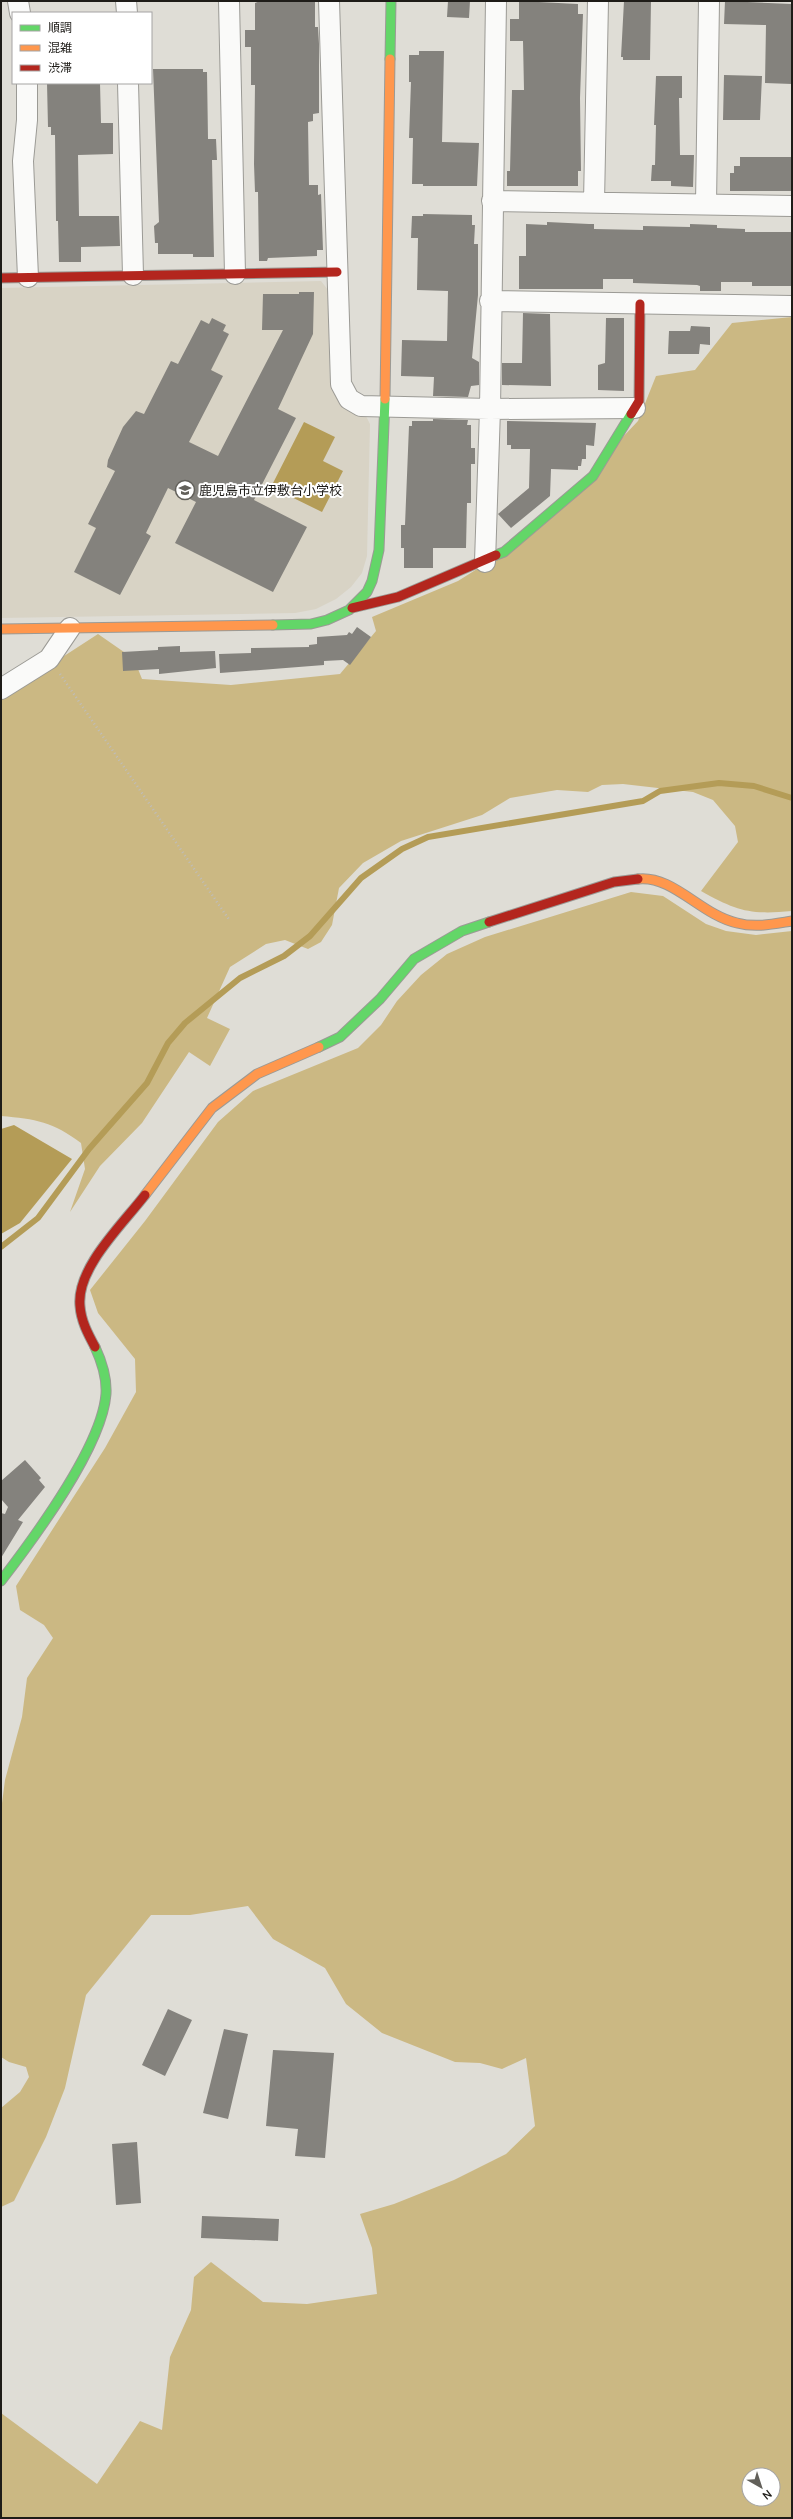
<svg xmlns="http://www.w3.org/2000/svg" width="793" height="2519" font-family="Manrope,'Noto Sans JP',sans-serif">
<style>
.built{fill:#d8d3c5}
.forest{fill:#cbb883;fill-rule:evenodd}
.water{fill:#b49c57}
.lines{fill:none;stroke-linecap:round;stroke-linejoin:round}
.stream{stroke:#b49c57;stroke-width:6}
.building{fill:#84827d}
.street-casing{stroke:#9b9a95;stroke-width:22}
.fast-casing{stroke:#9b9a95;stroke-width:11}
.slow-casing{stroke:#9b9a95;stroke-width:11}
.jam-casing{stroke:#9b9a95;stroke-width:11}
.path{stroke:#bebdbc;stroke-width:2.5;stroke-dasharray:1 3;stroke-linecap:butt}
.street{stroke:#fafaf9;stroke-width:20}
.fast{stroke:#63d668;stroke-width:9}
.slow{stroke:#ff974d;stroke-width:9}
.jam{stroke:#b3261e;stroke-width:9}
.labels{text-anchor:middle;stroke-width:4;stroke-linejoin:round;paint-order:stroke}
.poi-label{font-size:13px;fill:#1e1c18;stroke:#fff;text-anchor:start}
</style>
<rect width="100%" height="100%" fill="#dfddd6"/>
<path class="built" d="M321 281 328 290 330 383 339 398 365 414 370 424 367 556 362 573 351 587 336 599 316 609 295 613 1 618V288Z"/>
<path class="forest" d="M792 317V911C750 915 737 911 701 891L738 842 735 826 713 800 693 792 623 784 602 785 588 792 557 790 510 798 482 815 401 841 363 863 339 888 332 925 321 942 308 949 285 940 266 944 230 967 207 1018 230 1029 210 1066 189 1052 142 1123 100 1166 70 1212 85 1169 81 1143C53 1122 36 1119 1 1116V697L98 634 134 659 142 679 231 685 340 674 376 631 372 617 458 581 528 537 638 421 656 376 695 370 732 323Z
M631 892 663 896 706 924 726 931 756 935 792 931V2518H1V2413L97 2484 140 2421 162 2430 170 2357 191 2310 194 2277 211 2262 263 2302 307 2304 377 2294 372 2248 360 2214 394 2204 454 2180 506 2154 535 2126 526 2058 502 2069 480 2063 455 2062 382 2033 346 2004 325 1968 273 1939 248 1906 190 1915H151L86 1995 65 2088 46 2137 14 2201 1 2207V2108L20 2092 29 2077 26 2067 9 2062 1 2057V1811L5 1780 22 1717 27 1678 53 1638 44 1625 20 1610 16 1586 105 1448 136 1392 135 1359 98 1313 90 1290 145 1221 218 1122 253 1091 358 1048 381 1025 397 1001 421 975 447 954 485 937ZM749 2475H773V2499H749Z"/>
<path class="water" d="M304 422 335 437 323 461 343 471 322 512 271 487Z
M14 1125 72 1159 20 1223 1 1234V1129Z"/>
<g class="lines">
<path class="stream" d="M1 1247 38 1218 89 1149 147 1083 168 1043 185 1023 240 978 284 956 310 936 361 878 402 849 428 837 643 801 660 791 719 783 754 786 792 798"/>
</g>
<path class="building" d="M260 1H315V27H318L319 44V113L313 114V121L308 122 309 185H318V195L321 194 323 250H317V256L268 258 267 261H259L258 192H255L254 164 255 85H251V47H245V30H255V3Z
M448 1H470L469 18 447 17Z
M519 1 578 4V14H583L580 98 581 171H578V186H507V171H510L512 90H524L523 41H510V19H519Z
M624 1H651L650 60H623V57H621Z
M725 1 792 4V84L765 83 766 25 724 24Z
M419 51H444L442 142 479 143 477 186H423V184H412L413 138H409L411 82H409V55H419Z
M153 69H203V72H207L208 139H216L217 160H212L214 257H193V254H158V243H155L154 226 159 222Z
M724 75 762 76 760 120H723Z
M656 76H682V98H679L680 155H694L693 187 671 186V181H651L652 165H655L656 125H654Z
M47 83H100L101 123H113V154L78 155 79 216H119L120 246 81 247V262H59L58 221H56L55 135H51V127H48Z
M740 157H792V191H730V173H734V166H740Z
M423 214 472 215V225H475L474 244H478V295L472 358 479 362V385L471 386 468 397 433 396 434 377 401 376 402 340 447 341 448 291 417 290 418 238H411L412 216H423Z
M547 222 589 224H594V229L643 230V226L690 227V224L717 225V228L745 229V232H792V286H752V282H721V291H700V286L697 285 633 283V279H603V289H519V256H526V224L547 225Z
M299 292H314L313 334 278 409 296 418 254 500 307 527 273 592 175 543 196 502 168 488 146 533 151 536 120 595 74 572 96 528 88 524 115 471 107 467 108 460 123 427 136 411 144 414 171 361 178 364 201 320 209 324 212 318 226 325 223 331 229 334 211 370 223 376 189 442 218 456 283 330H262L263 294H299Z
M523 313 550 314 551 386 502 385V363H522Z
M606 318H624V391L598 390V365L605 363Z
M691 326 710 327V345L700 344 699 354H668L669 331H690Z
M433 419 468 420 467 425H471V448H475V464H471V503H467L466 548H433V568H404V548H401V525H405L409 426H412V421H433Z
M507 421 596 423 594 446 586 445V459H582L581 466H578V470L551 469 550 496 511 528 498 514 529 488 530 449H511V445H507Z
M357 627 371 637 350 665 343 660 324 661V665L220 673 219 654 251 653V648L309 647V645L317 644V637L347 635 349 632 352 634Z
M180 646V652L215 651 216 668 159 674V669L123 671 122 652 158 650V647Z
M25 1460 41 1478 39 1480 45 1487 18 1520 23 1522 1 1558V1513L5 1514 8 1507 1 1499V1481Z
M168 2009 192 2020 165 2076 142 2065Z
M224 2029 248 2034 228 2119 203 2113Z
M273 2050 334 2053 325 2158 295 2156 298 2129 266 2126Z
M137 2142 141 2203 116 2205 112 2144Z
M202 2216 279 2219 278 2241 201 2238Z"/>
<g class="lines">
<defs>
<path id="street" d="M18 1 20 13
M126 1 127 13
M229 1 235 274
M329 1 341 384 349 399 361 406 490 409 635 408
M27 83V120L23 161 28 277
M128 83 133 275
M492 201 792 206
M594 202 598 1
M706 204 709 1
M490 301 792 306
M485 562 490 409 496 1
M1 689 49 659 70 628"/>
<path id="fast" d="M390 59 391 1
M496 555 504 552 593 476 631 414
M273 625 311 624 327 620 349 610 367 592 372 581 379 550 385 399
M319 1047 340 1037 380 999 414 959 462 931 489 922
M1 1581C34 1538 102 1447 106 1394 107 1377 102 1362 95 1347"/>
<path id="slow" d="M385 399 390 59
M1 629 273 625
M638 879C673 875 701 915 737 923 756 928 773 924 792 921
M145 1195 212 1108 257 1074 319 1047"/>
<path id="jam" d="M1 278 337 272
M631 414 639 401 640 304
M352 608 398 597 496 555
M489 922 614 882 638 879
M95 1347C88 1334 81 1321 80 1306 76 1268 123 1224 145 1195"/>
</defs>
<use href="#street" class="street-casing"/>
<use href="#fast" class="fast-casing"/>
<use href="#slow" class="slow-casing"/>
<use href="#jam" class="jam-casing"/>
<path class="path" d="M60 674 230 921"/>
<use href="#street" class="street"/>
<use href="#fast" class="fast"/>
<use href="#slow" class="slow"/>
<use href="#jam" class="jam"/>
</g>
<defs>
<symbol id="school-ring" viewBox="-11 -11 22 22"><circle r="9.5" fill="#fff" stroke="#62605a" stroke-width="1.5"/><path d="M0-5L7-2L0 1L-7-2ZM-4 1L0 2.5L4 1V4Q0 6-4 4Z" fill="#62605a"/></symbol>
</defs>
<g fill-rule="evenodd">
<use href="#school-ring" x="174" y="479" width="22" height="22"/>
</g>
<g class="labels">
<g class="poi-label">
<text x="199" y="495">鹿児島市立伊敷台小学校</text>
</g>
</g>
<rect width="793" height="2519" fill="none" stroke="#1e1c18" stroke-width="4"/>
<rect x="12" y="12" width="140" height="72" fill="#ffffff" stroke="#a5a4a3"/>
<rect x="20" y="25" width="20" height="6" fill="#63d668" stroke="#a5a4a3"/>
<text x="48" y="32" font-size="12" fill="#1e1c18">順調</text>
<rect x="20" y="45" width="20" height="6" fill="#ff974d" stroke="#a5a4a3"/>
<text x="48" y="52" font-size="12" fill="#1e1c18">混雑</text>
<rect x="20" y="65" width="20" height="6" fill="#b3261e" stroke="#a5a4a3"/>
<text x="48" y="72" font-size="12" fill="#1e1c18">渋滞</text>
<g transform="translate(761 2487) rotate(141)"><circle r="19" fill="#ffffff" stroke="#a5a4a3"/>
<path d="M0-3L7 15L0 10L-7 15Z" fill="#62605a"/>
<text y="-6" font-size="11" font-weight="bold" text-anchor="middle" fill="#1e1c18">N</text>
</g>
</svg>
